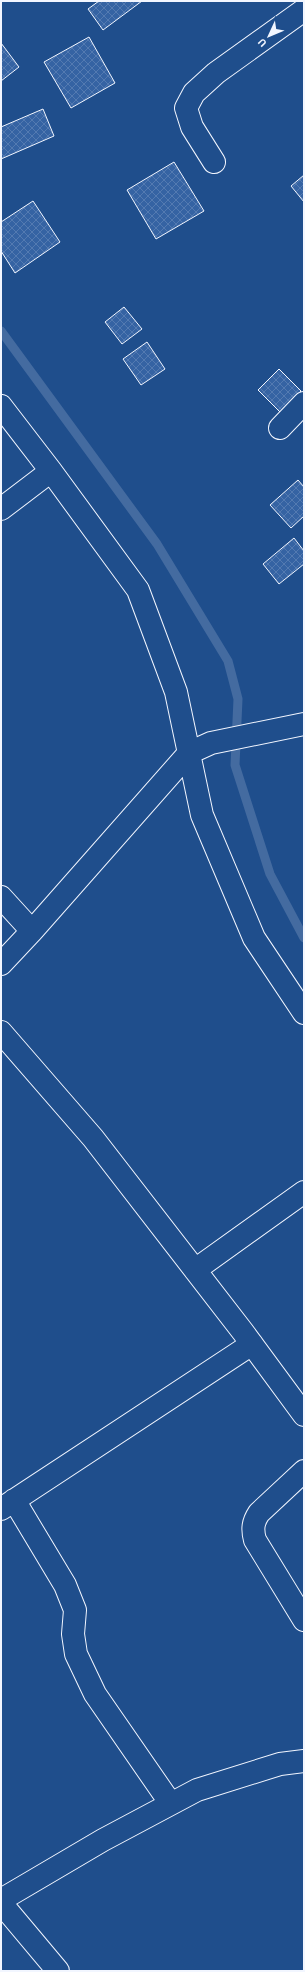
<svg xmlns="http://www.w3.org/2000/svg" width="305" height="1972" font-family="'Alegreya Sans',sans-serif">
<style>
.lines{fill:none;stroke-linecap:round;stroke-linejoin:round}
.stream{stroke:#446ba0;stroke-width:9}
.building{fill:url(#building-cross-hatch);stroke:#f2f6ff}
.minor-casing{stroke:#f2f6ff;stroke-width:24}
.minor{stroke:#1f4e8c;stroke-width:22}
</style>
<defs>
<pattern id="building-cross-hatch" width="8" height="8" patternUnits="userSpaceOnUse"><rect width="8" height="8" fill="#3563a3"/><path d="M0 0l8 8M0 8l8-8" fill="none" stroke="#537ab1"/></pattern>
</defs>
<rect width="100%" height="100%" fill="#1f4e8c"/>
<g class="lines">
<path class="stream" d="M1 331 157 544 228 661 238 699 235 765 270 874 304 938"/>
</g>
<path class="building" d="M99 1H142L103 30 88 9Z
M89 37 115 83 71 108 44 62Z
M1 43 19 67 1 81Z
M43 109 54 136 1 159V127Z
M174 162 204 211 156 239 127 190Z
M304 175V202L291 186Z
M33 201 60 242 15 273 1 251V222Z
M124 307 142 329 122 344 105 322Z
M147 342 165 369 141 385 123 359Z
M279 369 301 391 280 412 258 390Z
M298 480 304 487V516L291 528 270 505Z
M294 538 304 551V564L279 584 263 564Z"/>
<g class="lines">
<defs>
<path id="minor" d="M214 162 192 127 186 108 194 93 216 73 304 10
M1 406 51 471 138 590 176 692 202 815 254 938 304 1013
M280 428 304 403
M1 509 51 471
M1 897 32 931 189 753 211 743 304 724
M1 964 32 931
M1 1032 93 1138 243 1332 304 1415
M195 1270 304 1192
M304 1471 259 1513C253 1522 252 1529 255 1540L304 1620
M14 1500 65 1585 75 1610 73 1634 76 1654 95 1694 171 1804
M1 1509 252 1344
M1 1900 103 1840 197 1790 280 1764 304 1761
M1 1903 58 1971"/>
</defs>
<use href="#minor" class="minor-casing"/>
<use href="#minor" class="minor"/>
</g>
<rect width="305" height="1972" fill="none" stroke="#f2f6ff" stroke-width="4"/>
<g transform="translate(269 36) rotate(226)" stroke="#1f4e8c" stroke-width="3" paint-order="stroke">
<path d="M0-3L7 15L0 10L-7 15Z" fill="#f2f6ff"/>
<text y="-6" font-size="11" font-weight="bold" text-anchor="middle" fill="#f2f6ff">U</text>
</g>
</svg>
